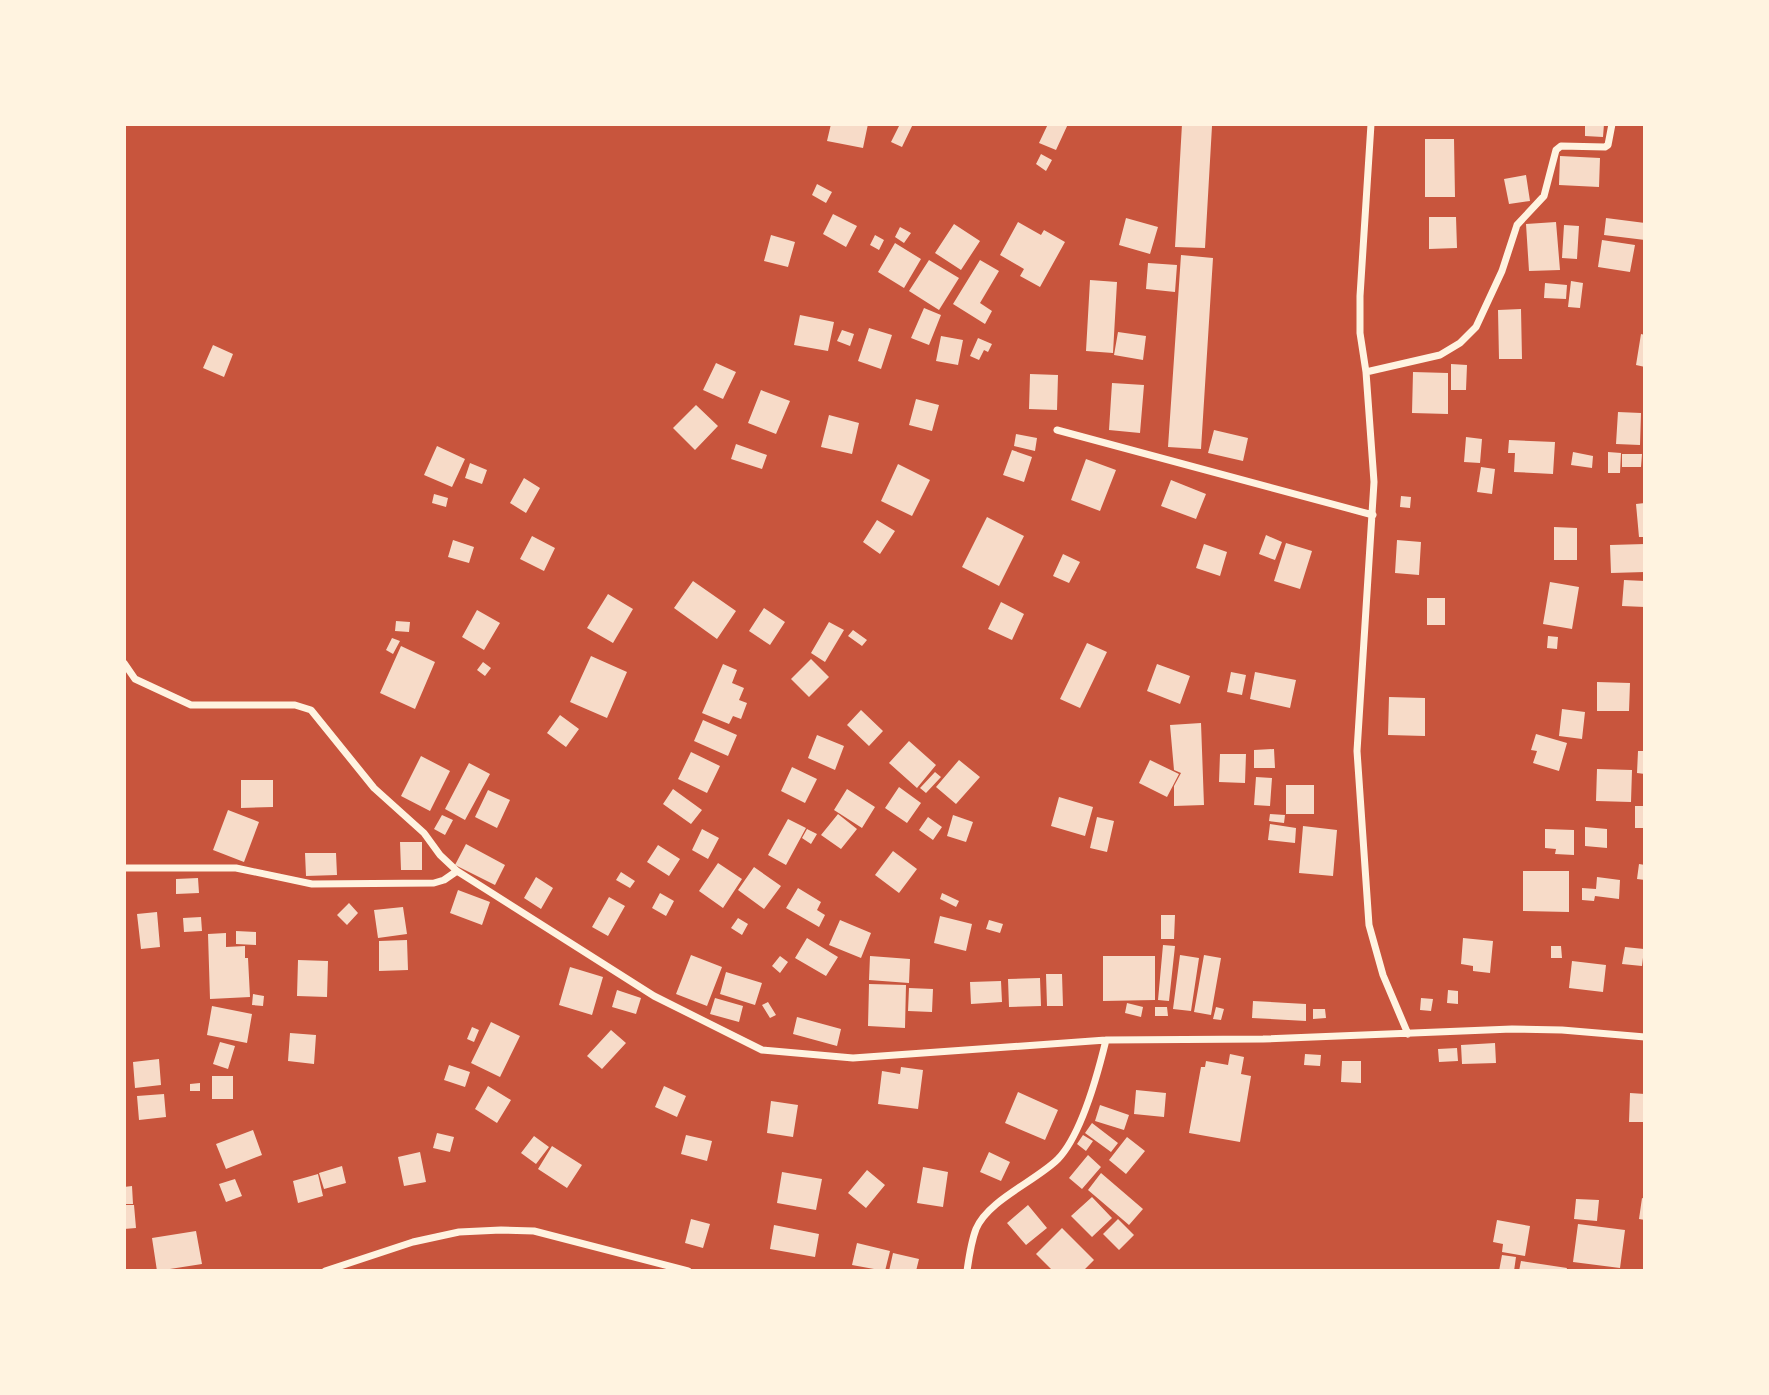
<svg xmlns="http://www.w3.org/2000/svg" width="1769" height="1395" font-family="'PT Sans',sans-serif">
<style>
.building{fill:#f7dbc8}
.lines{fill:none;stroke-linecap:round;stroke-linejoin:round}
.minor{stroke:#fff3e0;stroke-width:7}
</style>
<rect width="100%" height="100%" fill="#c8553d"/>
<path class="building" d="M831 124H868L863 148 827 141Z
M900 124H913L902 147 891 142Z
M1048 124H1068L1056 150 1039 143Z
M1182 124 1212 126 1205 248 1175 247Z
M1585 124H1604L1603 137 1585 136Z
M1425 139H1454L1455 197H1425Z
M1041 154 1052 160 1046 171 1036 164Z
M1560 156 1600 158 1599 187 1559 185Z
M1526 175 1530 201 1509 204 1504 179Z
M817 184 832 192 826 203 812 195Z
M833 214 857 226 846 247 823 234Z
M1429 217H1456L1457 248 1429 249Z
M1126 218 1158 227 1150 254 1119 245Z
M1606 218 1645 223V240L1604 235Z
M1018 222 1041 235 1044 230 1065 242 1040 287 1020 276 1024 269 1000 255Z
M1556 222 1560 270 1529 271 1526 224Z
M954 224 980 241 961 270 935 253Z
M1564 225 1579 226 1577 259 1562 258Z
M900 227 911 233 904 243 895 237Z
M771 235 795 242 788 267 764 261Z
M875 235 884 240 879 250 870 245Z
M1602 240 1635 245 1630 272 1598 267Z
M895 243 921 259 904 288 878 272Z
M1181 255 1213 258 1201 449 1168 447Z
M929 260 959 278 939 310 909 291Z
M980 260 999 271 980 303 992 311 985 324 953 304Z
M1148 263 1177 265 1175 292 1146 289Z
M1090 280 1117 282 1113 353 1086 351Z
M1571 281 1583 283 1580 308 1568 307Z
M1545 283 1567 285 1566 299 1544 298Z
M924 308 941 315 929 345 911 338Z
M1521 309 1522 359H1499L1498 310Z
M800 315 834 322 828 351 794 345Z
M869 328 892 335 881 369 858 361Z
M842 330 854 334 850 346 837 341Z
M1118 332 1146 336 1143 360 1114 355Z
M1641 334 1645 335V367L1636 365Z
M941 336 963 340 958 365 936 361Z
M978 338 992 344 988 352 984 350 979 360 970 356Z
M213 345 233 354 224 377 203 368Z
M716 363 736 372 723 399 703 390Z
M1451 364 1467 365 1466 390H1451Z
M1413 372 1448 373V414L1412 413Z
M1030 374 1058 375 1057 410 1029 409Z
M1112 383 1144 385 1140 433 1109 430Z
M761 390 790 401 776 434 748 423Z
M916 399 939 405 932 431 909 425Z
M696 405 718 426 695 450 673 428Z
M1618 412 1641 413 1640 445 1616 444Z
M829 415 859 423 852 454 821 447Z
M1214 430 1248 438 1243 461 1208 453Z
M1016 434 1037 438 1035 451 1014 446Z
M1466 437 1482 439 1480 463 1464 462Z
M1509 440 1555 442 1553 474 1514 472 1515 453H1508Z
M736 444 767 455 762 469 731 459Z
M437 446 465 459 452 487 424 475Z
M1012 450 1032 457 1024 482 1003 475Z
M1573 452 1593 456 1592 468 1571 465Z
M1608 452 1621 453 1620 473H1608Z
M1622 454H1642L1641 467H1622Z
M1086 459 1116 470 1100 511 1071 500Z
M470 463 487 470 482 484 465 478Z
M898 464 930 480 912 516 881 501Z
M1481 467 1495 469 1492 494 1477 492Z
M524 478 540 488 526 513 510 503Z
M1171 480 1206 494 1196 519 1161 506Z
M434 494 448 498 446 507 432 503Z
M1401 496 1411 497 1410 508 1400 507Z
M1645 503V537H1639L1636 504Z
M987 517 1024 536 999 586 962 567Z
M877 520 895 531 880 554 863 542Z
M1554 527 1577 528V560H1554Z
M1266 535 1282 542 1275 560 1259 554Z
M532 536 555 548 544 571 520 559Z
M453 540 474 547 469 563 448 557Z
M1397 540 1421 542 1419 575 1395 573Z
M1286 543 1312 551 1300 589 1274 581Z
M1204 544 1227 552 1220 576 1196 568Z
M1645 544V572L1611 573 1610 545Z
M1063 554 1080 562 1069 583 1053 576Z
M1624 580 1645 581V607L1622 606Z
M693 581 736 611 717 639 674 608Z
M1550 582 1579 587 1572 629 1543 624Z
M608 594 633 609 613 643 587 628Z
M1427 598H1445V625H1427Z
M1001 602 1024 614 1012 640 988 629Z
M764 608 785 622 770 645 749 631Z
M477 610 500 623 484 650 462 637Z
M396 621 410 622 409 632 395 631Z
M829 622 844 630 825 662 811 653Z
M853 630 867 640 862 646 848 636Z
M1548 636 1558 637 1557 649 1547 648Z
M392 638 400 641 393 654 386 650Z
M1087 643 1107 652 1080 708 1060 699Z
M401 646 435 662 415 709 380 693Z
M591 656 627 672 607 718 570 702Z
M811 659 829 677 809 697 791 679Z
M483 662 491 668 485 676 477 670Z
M723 664 737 670 732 683 744 688 739 700 747 703 741 719 733 716 729 724 702 713Z
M1157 664 1190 676 1180 704 1147 691Z
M1231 672 1246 675 1242 695 1227 692Z
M1255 672 1296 680 1290 708 1250 699Z
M1597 682 1630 683 1629 711H1597Z
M1389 697 1425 698V736L1388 735Z
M1562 709 1585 712 1582 739 1559 736Z
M861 710 883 731 869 746 847 725Z
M560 715 579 729 566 747 547 733Z
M703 720 737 735 728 756 694 741Z
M1201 723 1204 805 1174 806V786L1181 773 1174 770 1170 725Z
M1536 734 1567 743 1559 771 1533 763 1537 751 1531 750Z
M817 735 844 746 835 770 808 758Z
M909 741 936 765 917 788 889 763Z
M1274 749 1275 768H1254V750Z
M1638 751H1645V774L1637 773Z
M691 752 720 766 707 793 678 779Z
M1220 754H1246L1245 783 1219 782Z
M421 756 450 771 430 811 401 796Z
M959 760 980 777 956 804 936 787Z
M1150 760 1179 774 1167 797 1139 783Z
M469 763 490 774 465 820 445 809Z
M792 767 817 779 805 803 781 791Z
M1597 769 1632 770 1631 802 1596 801Z
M935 772 941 777 926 793 920 788Z
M1256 777 1272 778 1270 806 1254 805Z
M241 780H273V807L241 808Z
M1286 785H1314V814H1286Z
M899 787 921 803 907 823 885 808Z
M673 789 702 810 691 824 663 804Z
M847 789 875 807 862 828 834 810Z
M488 790 510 800 497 828 475 817Z
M1059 797 1093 807 1085 836 1051 826Z
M1635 806H1645V828H1635Z
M228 810 259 822 244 862 213 850Z
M838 814 857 829 841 849 821 835Z
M1270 814 1285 815 1284 823 1269 821Z
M442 815 453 820 445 835 434 829Z
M953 815 973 822 966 842 947 836Z
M928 817 942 827 933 840 919 830Z
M1097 817 1114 821 1107 852 1090 848Z
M788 819 806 828 786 865 768 855Z
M1270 824 1296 828 1295 843 1268 840Z
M1303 826 1337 830 1333 876 1299 873Z
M1585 827 1607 829V848L1585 846Z
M702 829 719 838 708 859 692 850Z
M807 829 817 834 811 844 802 838Z
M1545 829 1574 830V855L1555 854 1556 849 1545 848Z
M400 842H422V870H401Z
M466 844 505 865 495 885 455 865Z
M658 845 680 859 669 876 647 862Z
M893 851 917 869 899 893 875 875Z
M305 853H336L337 875 306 876Z
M718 863 742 879 723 908 699 891Z
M1639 864 1645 865V880L1637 879Z
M754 867 781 886 764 909 738 890Z
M1523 871H1569V912L1523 911Z
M621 872 635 881 630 888 616 880Z
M536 877 553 888 541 909 524 898Z
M1597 877 1620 880 1619 899 1595 896 1594 901 1582 900V888L1596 889Z
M198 878 199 893 176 894V879Z
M798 888 821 902 817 910 825 915 819 927 786 908Z
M458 890 490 902 482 925 450 913Z
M660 893 674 901 666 916 652 908Z
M942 893 959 901 956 907 940 899Z
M609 897 625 906 608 936 592 927Z
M349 903 358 913 347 925 337 915Z
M403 907 407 934 378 938 374 910Z
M157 912 160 947 141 949 137 914Z
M1161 915H1175L1174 939H1161Z
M940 916 972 924 966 951 934 943Z
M201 917 202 931 184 932 183 918Z
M738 918 748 924 742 935 731 928Z
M840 920 871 933 861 958 829 945Z
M989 920 1003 924 1000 933 986 929Z
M236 931 256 932V945L236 944Z
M226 933V947L245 946V958H248L250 997 210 999 208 934Z
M807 938 838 957 826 976 795 958Z
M1463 938 1493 941 1490 973 1473 971V966L1461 964Z
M407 940 408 970 379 971V941Z
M1163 945 1175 946 1169 1001 1158 1000Z
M1551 946H1561L1562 958H1551Z
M1625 947 1644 949 1642 966 1622 964Z
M691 955 722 967 707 1006 676 994Z
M1180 955 1199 958 1191 1011 1173 1009Z
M1204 955 1221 958 1211 1015 1194 1012Z
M780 956 788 962 780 973 772 966Z
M870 956 910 959 909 983 869 980Z
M1103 956H1155V1000L1103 1001Z
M298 960 328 961 327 997 297 996Z
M1572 961 1606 965 1603 992 1569 988Z
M570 967 603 977 592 1015 559 1005Z
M726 972 762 983 755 1005 720 994Z
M1046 974H1062L1063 1006H1047Z
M1040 978 1041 1006 1009 1007 1008 979Z
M1001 981 1002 1002 971 1004 970 982Z
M869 984 906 985 905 1028 868 1026Z
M909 988 933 989 932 1012 908 1011Z
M617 990 641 998 636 1014 612 1007Z
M1448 990 1458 991V1004L1447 1003Z
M253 994 264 996 263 1006 252 1005Z
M715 998 743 1006 739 1022 710 1014Z
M1421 998 1433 999 1431 1011 1420 1010Z
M1253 1001 1306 1004V1021L1252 1018Z
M768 1002 776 1015 770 1018 762 1005Z
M1127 1003 1143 1007 1141 1017 1125 1013Z
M212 1006 252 1014 247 1043 207 1035Z
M1155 1007H1167L1168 1016H1155Z
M1216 1007 1224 1009 1221 1020 1213 1019Z
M1313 1009H1325L1326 1018 1313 1019Z
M797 1017 841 1029 837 1046 793 1034Z
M491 1022 520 1036 500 1077 471 1063Z
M472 1027 479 1030 474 1042 467 1039Z
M611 1030 626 1043 602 1069 587 1056Z
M290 1033 316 1035 314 1064 288 1061Z
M220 1042 235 1046 228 1069 213 1064Z
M1495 1043 1496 1063 1462 1064 1461 1045Z
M1457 1048 1458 1061 1439 1062 1438 1049Z
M1230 1054 1244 1057 1241 1074 1251 1076 1240 1142 1189 1133 1201 1067H1205L1206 1061 1228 1065Z
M1305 1054 1321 1055 1320 1066 1304 1065Z
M159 1059 161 1085 135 1088 133 1062Z
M1342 1061H1361V1083L1341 1082Z
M449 1065 470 1072 465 1087 444 1080Z
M901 1067 923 1070 918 1109 878 1104 882 1071 900 1074Z
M212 1076H233V1099H212Z
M200 1083V1091H190V1084Z
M488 1086 511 1100 497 1123 475 1109Z
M664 1086 686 1096 677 1117 655 1107Z
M1136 1090 1166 1093 1164 1117 1134 1114Z
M1018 1092 1058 1110 1045 1140 1005 1123Z
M1630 1093 1645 1094V1122H1629Z
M164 1094 166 1117 139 1120 137 1096Z
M771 1101 798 1105 793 1137 767 1133Z
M1100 1105 1129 1115 1124 1130 1095 1121Z
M1092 1123 1118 1143 1111 1152 1085 1133Z
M253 1130 262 1155 226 1169 216 1144Z
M437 1133 454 1137 450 1152 433 1148Z
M686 1135 712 1141 707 1161 681 1154Z
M1083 1135 1093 1141 1086 1151 1077 1144Z
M534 1136 549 1147 536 1164 521 1153Z
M1127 1137 1145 1151 1126 1174 1109 1160Z
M552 1146 582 1165 567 1188 538 1169Z
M420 1152 426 1182 404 1186 398 1157Z
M989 1152 1010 1162 1001 1181 980 1172Z
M1088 1155 1101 1167 1082 1189 1069 1178Z
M342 1166 346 1183 324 1189 319 1173Z
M923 1167 948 1172 943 1207 917 1203Z
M867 1170 885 1185 866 1208 848 1193Z
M782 1172 822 1179 816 1210 777 1203Z
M1101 1173 1143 1209 1129 1225 1088 1190Z
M318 1174 323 1196 298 1203 293 1181Z
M235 1179 242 1196 226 1202 219 1184Z
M132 1186 133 1204H124V1187Z
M1092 1197 1112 1218 1092 1237 1071 1216Z
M1642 1198 1645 1199V1220L1639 1219Z
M1576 1199 1599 1200 1597 1221 1574 1219Z
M124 1205H134L136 1228 124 1229Z
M1028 1205 1047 1228 1026 1245 1007 1223Z
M691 1219 710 1224 703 1248 685 1243Z
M1118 1219 1134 1235 1119 1250 1103 1234Z
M1497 1220 1530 1226 1525 1256 1502 1252 1503 1244 1493 1242Z
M1578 1224 1625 1230 1620 1268 1573 1262Z
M774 1225 819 1234 815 1257 770 1249Z
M1062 1228 1094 1260 1083 1271H1053L1036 1254Z
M196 1231 202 1264 157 1271 152 1238Z
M857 1243 890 1251 885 1271 852 1265Z
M893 1253 919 1259 916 1271H889Z
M1502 1255 1516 1257 1514 1271H1499Z
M1521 1261 1567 1268 1566 1271H1519Z"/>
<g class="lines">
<path class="minor" d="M1371 124 1360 296V333L1366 372 1374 482 1357 751 1369 925 1383 975 1408 1034
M1366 372 1440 355 1460 343 1476 327 1502 271 1517 225 1544 196 1556 150 1561 146 1605 147 1608 145 1612 124
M1057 430 1373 515
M124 663 135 679 191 705H295L311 710 374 788 424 833 440 855 457 871 654 996 762 1050 853 1058 1106 1040 1263 1039 1512 1029 1562 1030 1645 1037
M124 868H236L312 884 434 883 444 880 457 871
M325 1271 413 1242 459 1232 501 1230 534 1231 688 1271
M967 1271C969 1257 971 1242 976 1229 988 1200 1036 1181 1058 1159 1081 1135 1098 1073 1106 1040"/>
</g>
<rect width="1769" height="1395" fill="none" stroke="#fff3e0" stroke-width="252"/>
</svg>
